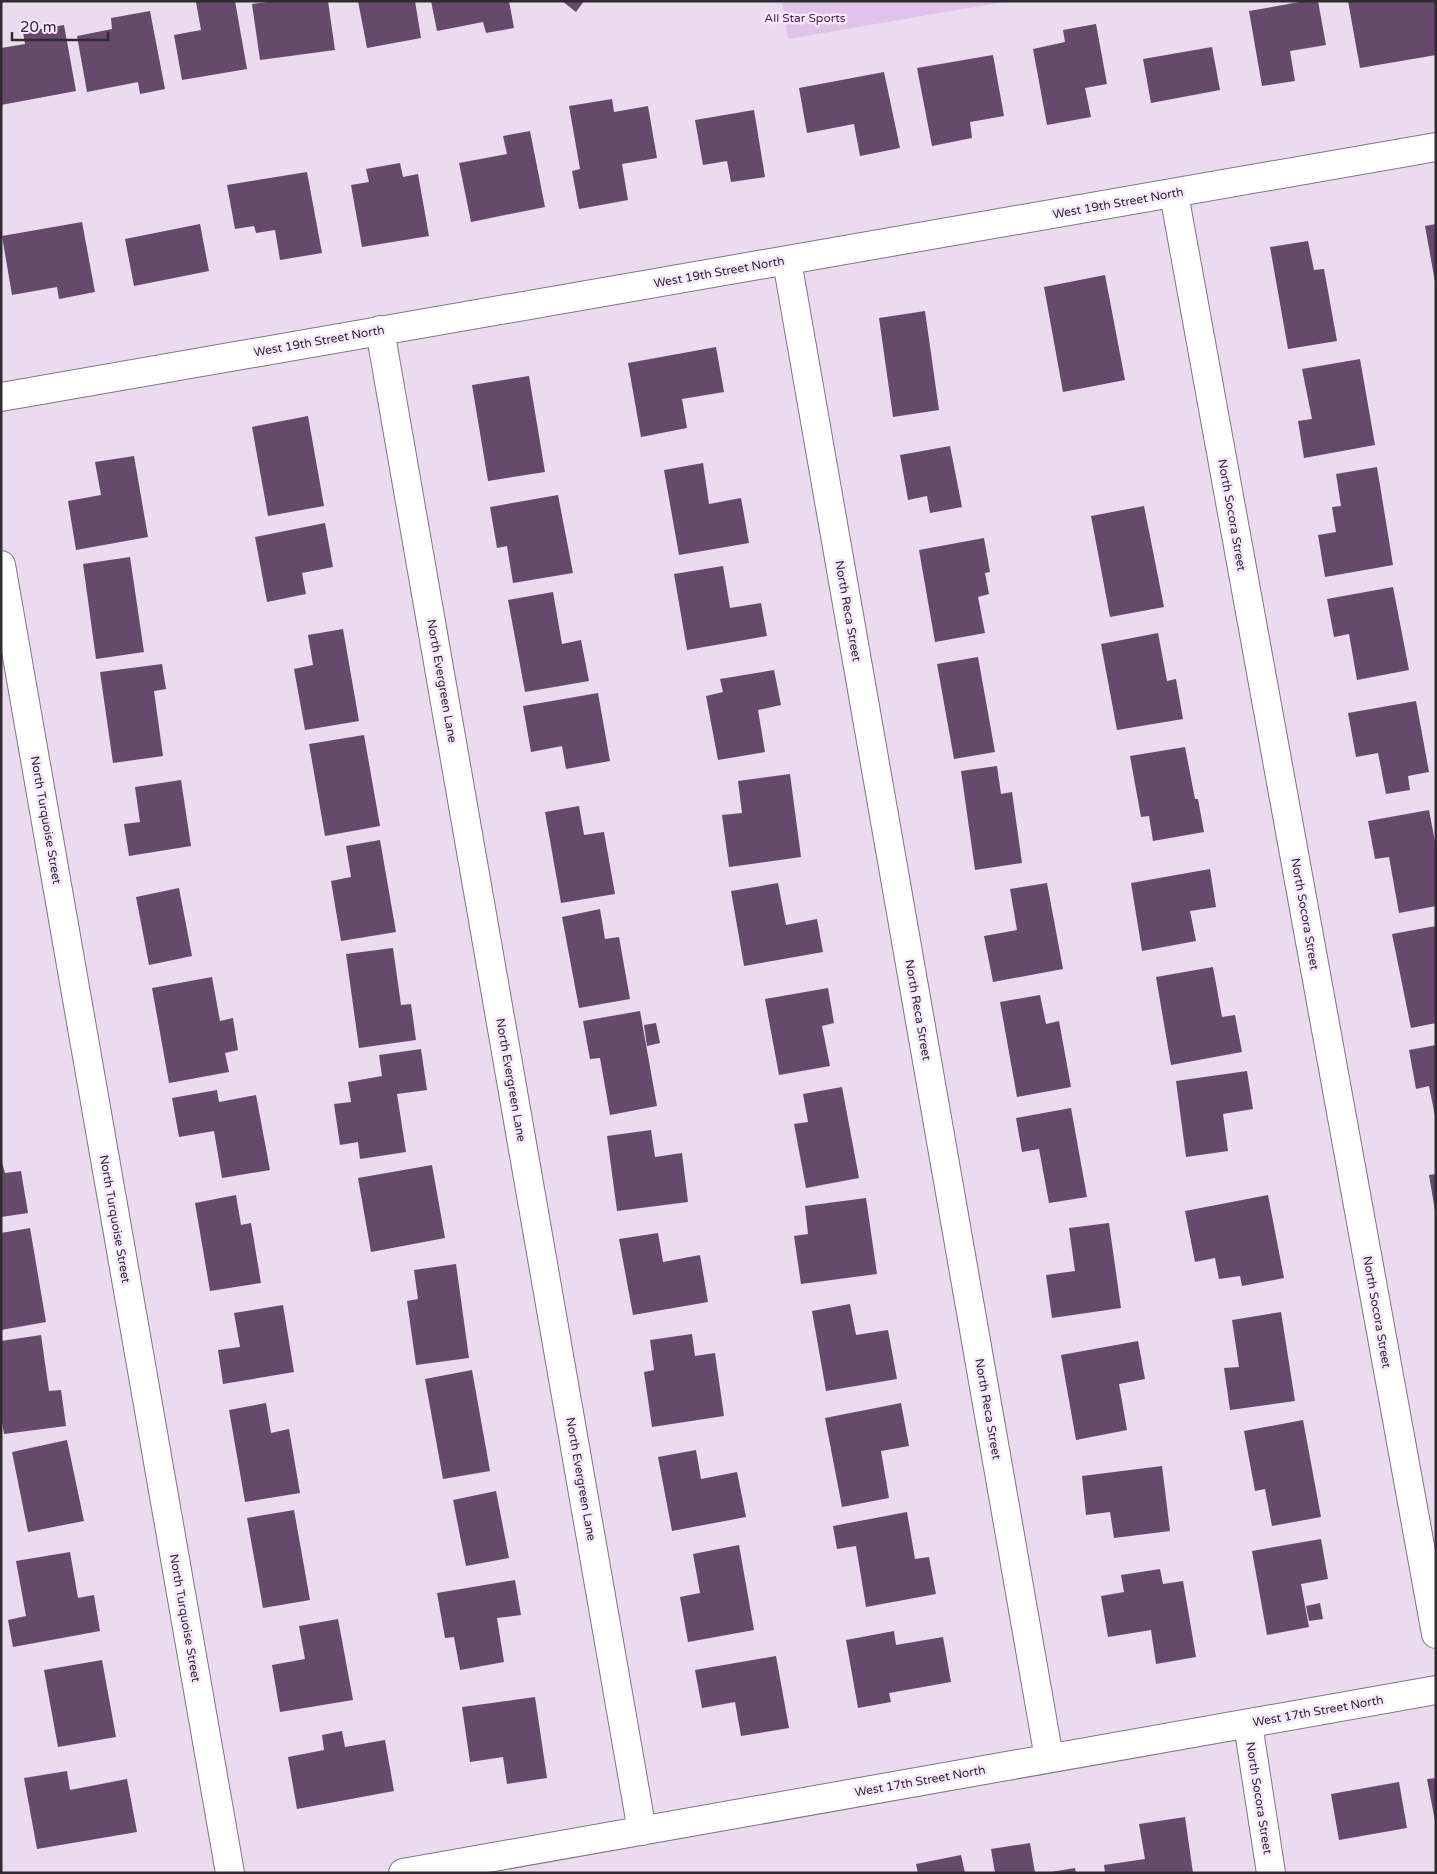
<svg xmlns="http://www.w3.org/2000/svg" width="1437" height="1874" font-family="'Varela Round',sans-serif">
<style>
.green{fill:#e1c2e9}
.building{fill:#654a6c}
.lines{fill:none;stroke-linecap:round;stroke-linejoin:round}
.minor-casing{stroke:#817384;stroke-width:30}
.minor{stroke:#fff;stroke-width:28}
.labels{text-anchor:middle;stroke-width:5;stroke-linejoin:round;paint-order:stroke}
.park-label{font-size:12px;fill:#4c2556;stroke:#f8e8fd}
.street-label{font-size:12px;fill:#302a31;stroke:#f8e8fd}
</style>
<rect width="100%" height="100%" fill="#ebdbef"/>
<path class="green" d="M782 1H1010L788 39Z"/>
<path class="building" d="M202 1H235L247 69 182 80 174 35 201 30 196 2Z
M274 1H328L335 50 260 60 252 4Z
M358 1H415L421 38 367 48Z
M431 1H509L514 28 486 33 483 22 437 31Z
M562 1H584L576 12Z
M1305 1H1318L1326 45 1290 51 1295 81 1262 86 1249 11Z
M1348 1H1436V55L1360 68Z
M150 11 165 89 140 94 138 82 87 92 77 36 112 29 111 18Z
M1096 24 1107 84 1085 88 1091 117 1047 125 1033 49 1065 42 1063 30Z
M64 25 76 91 1 105V48L25 44 23 32Z
M1212 47 1220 90 1151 103 1143 59Z
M993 55 1004 116 970 122 972 138 932 146 917 68Z
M884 72 900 148 860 156 854 124 807 133 799 88Z
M612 99 614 112 648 106 657 158 622 164 628 200 579 209 572 171 580 169 569 106Z
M754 110 765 177 731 182 727 161 703 165 695 120Z
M530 131 545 207 471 222 459 163 507 154 503 136Z
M400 163 403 177 418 174 429 236 362 247 351 185 369 182 366 169Z
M307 172 322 253 280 260 275 230 256 233 254 226 235 229 227 185Z
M82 222 95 292 59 299 57 287 12 295 2 236Z
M200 224 209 271 134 286 125 239Z
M1436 224V282H1435L1425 226Z
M1308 241 1314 270 1324 269 1337 341 1288 349 1270 247Z
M1105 275 1125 380 1063 392 1044 287Z
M925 311 939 410 893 417 879 318Z
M716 347 724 392 682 399 687 428 641 437 628 363Z
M1360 359 1375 445 1304 458 1298 421 1312 419 1302 369Z
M529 376 545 472 488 481 472 385Z
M308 416 324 506 268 516 252 427Z
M950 446 962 507 930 513 927 496 908 500 900 455Z
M134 456 148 537 76 550 68 501 101 495 95 462Z
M703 463 709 504 741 498 749 543 679 555 664 470Z
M1377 467 1393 565 1325 577 1318 535 1336 532 1332 507 1341 506 1336 474Z
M558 495 573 573 513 583 507 546 497 548 490 507Z
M1144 506 1164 607 1110 617 1091 516Z
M325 523 333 567 302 573 306 594 267 602 255 537Z
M984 538 990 572 985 573 989 594 978 597 985 633 935 642 919 550Z
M130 557 144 652 96 659 83 564Z
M723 566 730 608 761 603 767 636 687 650 674 574Z
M1393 587 1409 670 1357 680 1349 634 1334 637 1327 599Z
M553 592 562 644 581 640 589 681 525 692 508 600Z
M343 629 359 721 305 730 294 669 313 665 308 635Z
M1158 633 1167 681 1176 679 1183 719 1117 730 1101 644Z
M978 657 995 752 954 759 937 664Z
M162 664 166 689 154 691 163 756 113 763 100 672Z
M774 670 781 705 758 710 765 752 718 760 706 696 723 692 720 679Z
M598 693 610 761 566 769 562 746 531 752 523 706Z
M1416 701 1429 772 1408 776 1410 790 1386 794 1378 753 1356 757 1348 713Z
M364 735 380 826 325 836 309 744Z
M1185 747 1195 799H1198L1204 832 1153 841 1149 816 1141 817 1130 756Z
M997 766 1001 794 1012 792 1022 863 975 870 961 771Z
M790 774 801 857 729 867 722 815 742 813 738 781Z
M181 780 191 846 129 856 124 824 140 822 135 787Z
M579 806 584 835 604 832 615 894 561 903 545 812Z
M1429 810 1436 847V906L1399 913 1389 857 1375 859 1368 821Z
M380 840 396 932 341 941 331 881 351 877 346 846Z
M1210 869 1216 907 1190 911 1196 941 1142 951 1131 883Z
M778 883 786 925 817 919 823 952 744 966 731 891Z
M1047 883 1063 969 993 982 984 936 1017 930 1010 889Z
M179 888 192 956 149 965 136 897Z
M600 909 605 939 619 937 630 999 579 1008 562 917Z
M1436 926V1023L1411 1028 1392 934Z
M393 948 401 1005 411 1004 416 1040 359 1048 346 954Z
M1213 967 1222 1017 1235 1015 1242 1052 1171 1065 1156 977Z
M212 977 220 1021 233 1018 238 1050 225 1053 229 1072 169 1083 152 988Z
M828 988 834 1023 822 1026 830 1066 779 1075 765 999Z
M1040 995 1046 1024 1059 1021 1071 1087 1017 1097 1000 1002Z
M640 1011 657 1106 610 1115 600 1058 590 1059 583 1021Z
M656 1023 660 1043 647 1046 644 1025Z
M1436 1045V1116H1435L1429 1086 1416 1089 1409 1050Z
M421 1049 427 1090 397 1094 406 1152 360 1159 358 1142 340 1145 334 1104 351 1102 348 1082 382 1076 379 1055Z
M1247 1071 1253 1109 1223 1114 1228 1151 1186 1157 1176 1081Z
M842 1087 859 1178 806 1188 794 1124 808 1122 803 1094Z
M217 1090 219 1102 256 1095 270 1170 222 1178 214 1131 179 1137 172 1098Z
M1071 1108 1087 1197 1049 1203 1039 1149 1022 1152 1016 1118Z
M651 1130 655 1157 682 1153 688 1202 617 1211 607 1136Z
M1 1159 5 1173 21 1171 28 1213 1 1217Z
M432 1165 445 1238 371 1252 358 1178Z
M1436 1174V1211H1435L1429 1175Z
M236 1195 241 1225 251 1223 261 1283 210 1291 195 1203Z
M1268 1195 1284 1278 1242 1286 1240 1276 1219 1279 1215 1258 1195 1262 1185 1211Z
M866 1198 877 1274 801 1284 794 1236 808 1234 805 1206Z
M1109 1223 1121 1308 1052 1318 1046 1275 1075 1271 1069 1228Z
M30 1228 46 1322 1 1330V1233Z
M658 1233 663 1262 700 1255 708 1302 633 1315 619 1239Z
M456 1264 469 1358 416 1365 407 1301 418 1299 414 1270Z
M850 1304 856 1335 888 1330 897 1379 826 1391 812 1311Z
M283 1305 294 1372 223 1384 218 1350 240 1347 234 1313Z
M1281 1312 1295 1401 1230 1410 1224 1368 1239 1367 1232 1320Z
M692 1334 695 1356 715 1353 724 1416 652 1427 644 1372 654 1370 650 1340Z
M41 1335 49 1391 61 1390 66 1426 4 1434 1 1416V1341Z
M1138 1341 1145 1379 1119 1384 1127 1430 1076 1440 1061 1355Z
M472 1370 490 1471 443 1479 425 1379Z
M266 1403 271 1433 289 1429 300 1493 245 1502 229 1410Z
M901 1403 909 1446 881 1451 889 1498 842 1507 825 1418Z
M1303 1420 1321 1517 1272 1526 1265 1489 1255 1491 1244 1431Z
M67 1440 84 1521 28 1532 12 1452Z
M696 1450 701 1479 737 1472 746 1517 672 1531 658 1457Z
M1162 1466 1170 1531 1114 1538 1110 1512 1086 1515 1082 1476Z
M496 1491 509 1558 466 1566 453 1500Z
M294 1510 310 1600 263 1608 247 1518Z
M907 1512 915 1559 929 1557 936 1594 866 1607 856 1546 837 1549 833 1526Z
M1321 1539 1328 1579 1301 1584 1309 1627 1267 1635 1252 1551Z
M739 1545 754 1630 688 1642 680 1597 700 1593 693 1554Z
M70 1552 78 1598 94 1595 100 1631 13 1647 8 1620 26 1616 16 1561Z
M1160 1569 1163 1584 1183 1581 1196 1657 1156 1664 1151 1630 1108 1637 1101 1596 1124 1592 1121 1575Z
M515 1580 521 1615 497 1618 504 1662 460 1670 454 1637 445 1638 437 1593Z
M1320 1603 1323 1619 1309 1621 1306 1606Z
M338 1619 353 1700 280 1712 272 1665 305 1659 299 1626Z
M894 1631 896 1645 943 1637 951 1682 889 1693 891 1702 858 1708 846 1640Z
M776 1656 789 1728 741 1736 735 1702 702 1708 695 1670Z
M102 1660 116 1737 58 1747 44 1670Z
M535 1697 547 1778 507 1784 503 1757 470 1762 462 1707Z
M342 1731 345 1747 385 1740 394 1791 297 1809 288 1757 324 1750 322 1735Z
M67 1771 70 1790 127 1779 137 1832 37 1849 24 1778Z
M1436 1778V1821H1435L1427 1779Z
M1399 1782 1407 1828 1339 1840 1331 1794Z
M1185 1817 1193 1873H1105L1104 1865 1145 1859 1139 1824Z
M1030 1843 1035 1873H995L991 1849Z
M961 1855 965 1873H918L916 1864Z
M1075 1868 1076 1873H1051V1872Z"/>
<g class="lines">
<defs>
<path id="minor" d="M1174 194 1436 1634
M787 261 1049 1758
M380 330 642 1831
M1 397 1436 147
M1 565 230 1873
M1248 1724 1271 1873
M403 1873 1436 1690"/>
</defs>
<use href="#minor" class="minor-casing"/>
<use href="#minor" class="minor"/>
</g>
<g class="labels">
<g class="park-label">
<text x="805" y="22">All Star Sports</text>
</g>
<g class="street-label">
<text transform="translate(1118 203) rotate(-10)" y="4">West 19th Street North</text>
<text transform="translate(719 272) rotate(-10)" y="4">West 19th Street North</text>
<text transform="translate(319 341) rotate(-10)" y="4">West 19th Street North</text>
<text transform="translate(1232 515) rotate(80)" y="4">North Socora Street</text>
<text transform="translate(848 611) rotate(80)" y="4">North Reca Street</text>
<text transform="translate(442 681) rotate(80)" y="4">North Evergreen Lane</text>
<text transform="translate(46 820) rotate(80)" y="4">North Turquoise Street</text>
<text transform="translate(1305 914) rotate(80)" y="4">North Socora Street</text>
<text transform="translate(918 1010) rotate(80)" y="4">North Reca Street</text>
<text transform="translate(511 1080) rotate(80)" y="4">North Evergreen Lane</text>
<text transform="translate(115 1219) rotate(80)" y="4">North Turquoise Street</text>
<text transform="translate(1377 1312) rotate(80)" y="4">North Socora Street</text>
<text transform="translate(988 1409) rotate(80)" y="4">North Reca Street</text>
<text transform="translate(581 1479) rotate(80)" y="4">North Evergreen Lane</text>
<text transform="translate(185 1618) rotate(80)" y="4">North Turquoise Street</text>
<text transform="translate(1318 1711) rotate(-10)" y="4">West 17th Street North</text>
<text transform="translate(920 1781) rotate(-10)" y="4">West 17th Street North</text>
<text transform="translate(1259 1798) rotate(81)" y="4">North Socora Street</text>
</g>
</g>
<rect width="1437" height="1874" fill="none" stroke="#302a31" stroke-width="5"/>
<path d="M12 32v8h96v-8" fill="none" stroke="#302a31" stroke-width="2.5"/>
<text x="20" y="32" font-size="15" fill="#302a31" stroke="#f8e8fd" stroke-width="4" paint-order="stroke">20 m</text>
</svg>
